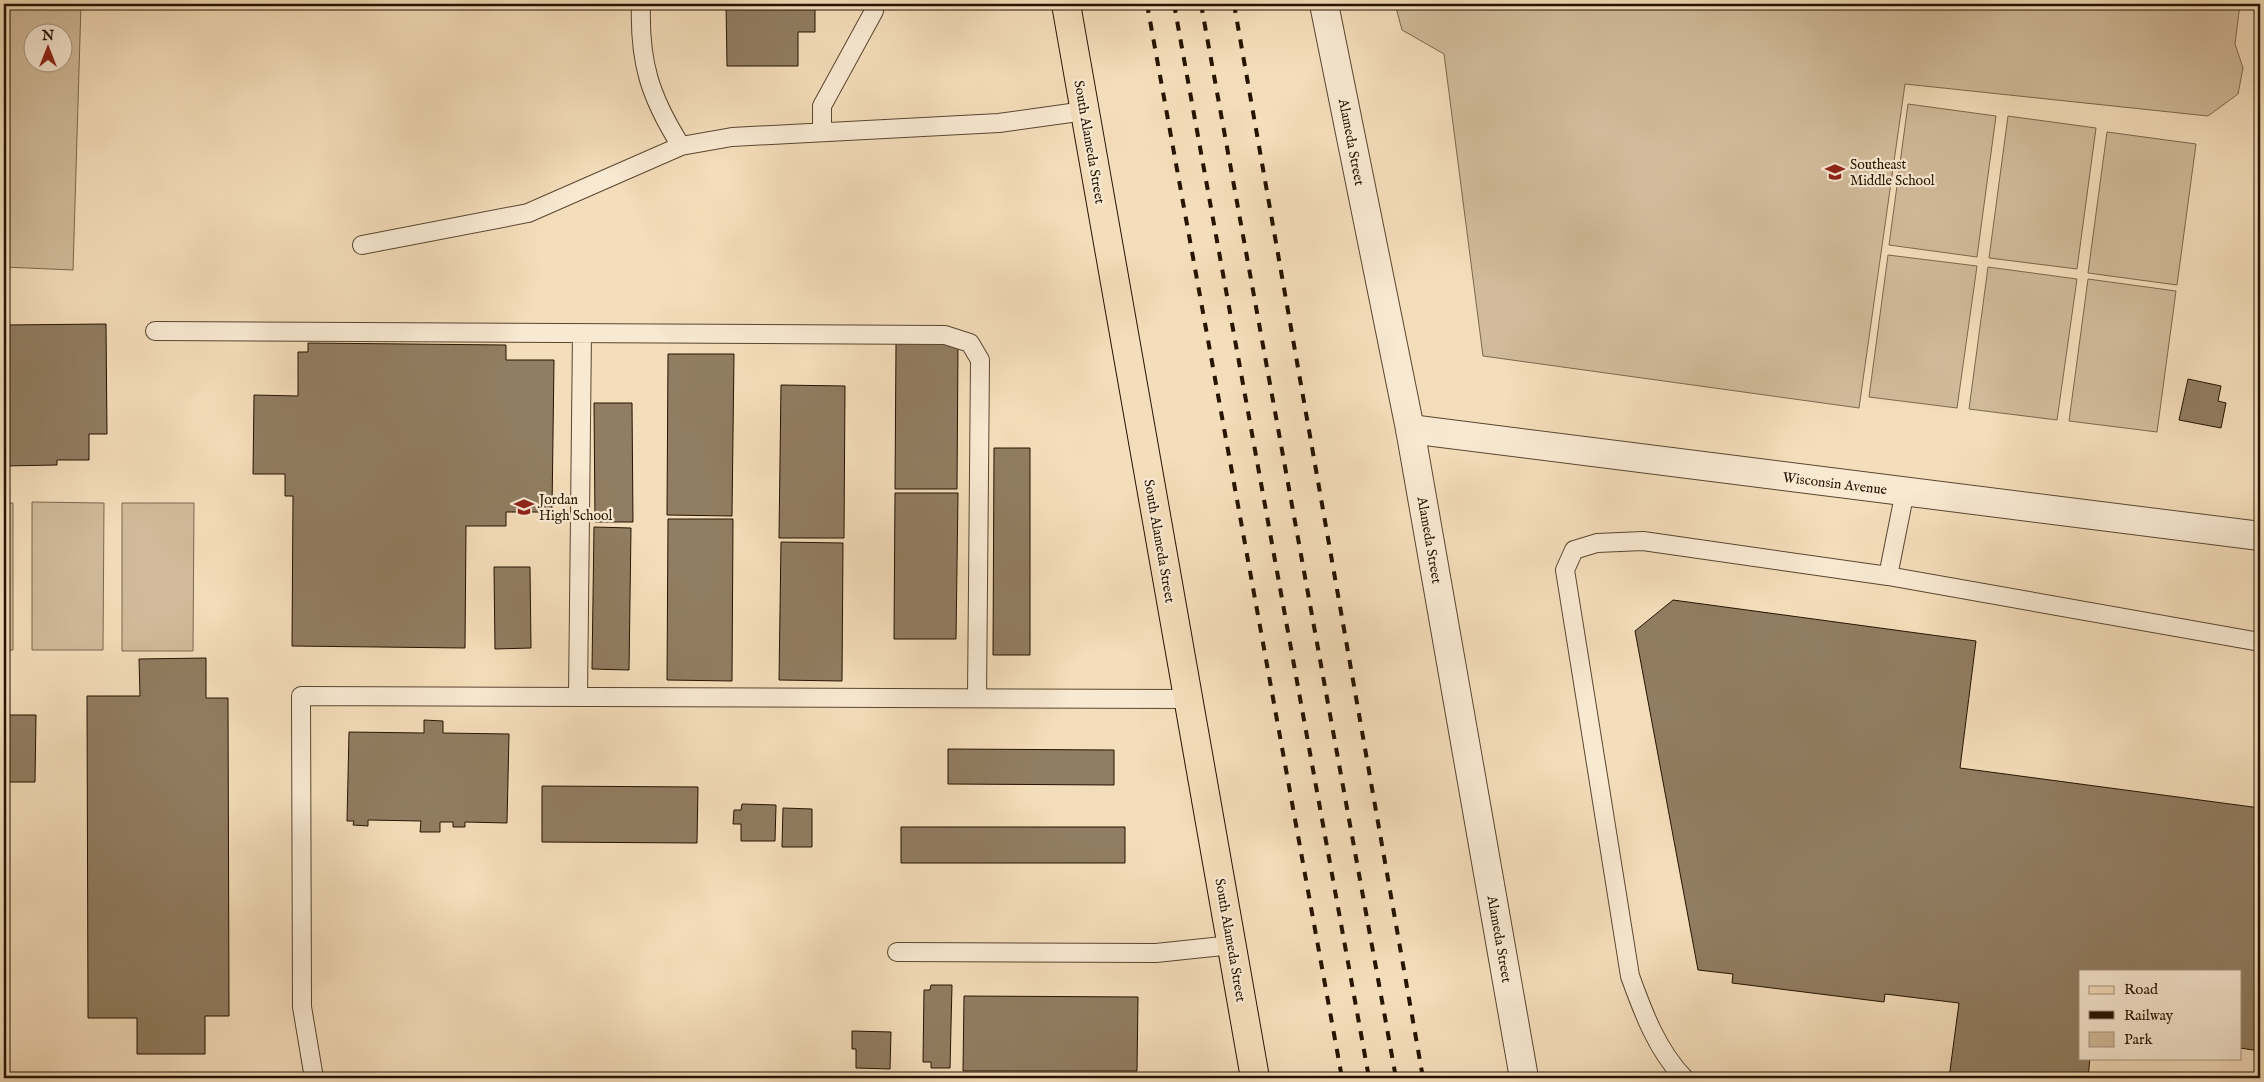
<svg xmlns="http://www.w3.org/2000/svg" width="2264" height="1082" font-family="'IM FELL English',serif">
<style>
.green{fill:#d1bb9a;stroke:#7b684d;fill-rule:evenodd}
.building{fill:#917d61;stroke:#251400}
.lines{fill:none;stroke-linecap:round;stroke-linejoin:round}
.service-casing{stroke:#59462e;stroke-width:20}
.minor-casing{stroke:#59462e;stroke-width:30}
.tertiary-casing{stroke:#59462e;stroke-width:30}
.primary-casing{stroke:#251400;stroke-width:30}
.service{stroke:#f8e9d2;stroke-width:18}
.minor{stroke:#f8e9d2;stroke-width:28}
.tertiary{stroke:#f8e9d2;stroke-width:28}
.primary{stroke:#f4ddba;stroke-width:28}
.rail{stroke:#251400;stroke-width:4;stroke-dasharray:9 9;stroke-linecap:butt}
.labels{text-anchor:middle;stroke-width:4.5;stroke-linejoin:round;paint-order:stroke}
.street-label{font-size:14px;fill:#251400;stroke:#f8e9d2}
.poi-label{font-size:14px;fill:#251400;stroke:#f8e9d2;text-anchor:start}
</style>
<rect width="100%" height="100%" fill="#f4ddba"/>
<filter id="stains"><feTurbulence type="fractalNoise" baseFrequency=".004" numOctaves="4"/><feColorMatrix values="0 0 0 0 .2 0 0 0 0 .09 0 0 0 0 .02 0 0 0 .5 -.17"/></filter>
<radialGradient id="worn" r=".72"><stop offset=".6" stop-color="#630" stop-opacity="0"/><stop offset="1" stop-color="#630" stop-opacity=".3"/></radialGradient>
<path class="green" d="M4 4H81L73 270 4 267ZM62 32V62H32V32Z
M1395 4H2240L2235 44 2243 68 2238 94 2208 116 1905 84 1859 408 1483 356 1444 54 1402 30Z
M1908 104 1996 116 1977 257 1889 245Z
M2008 116 2096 128 2077 269 1989 258Z
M2107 132 2196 144 2177 285 2088 273Z
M1888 255 1977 266 1957 408 1869 397Z
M1988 267 2077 279 2057 420 1969 409Z
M2088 279 2176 291 2157 432 2069 421Z
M32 502 104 503 103 650H32Z
M4 503H13V650H4Z
M122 503H194L193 651H122Z"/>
<path class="building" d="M726 4H815V32H798V66H727Z
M106 324 107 434H89V460H57V465L4 466V325Z
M308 343 506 345V360H554L552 512H506V526H466L465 648 292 646 293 496H285V474H253L254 395 298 396V352H308Z
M896 343H958L957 489H895Z
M668 354H734L732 516 667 515Z
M2188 379 2221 386 2218 401 2226 403 2221 428 2179 420Z
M781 385 845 386 844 538H779Z
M594 403H632L633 522H595Z
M994 448H1030V655H993Z
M895 493H958L956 639H894Z
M668 519H733L732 681 667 680Z
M594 527 631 528 629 670 592 669Z
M781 542 843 543 842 681 779 680Z
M494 567H530L531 648 495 649Z
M1673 600 1976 641 1960 768 2260 808V1051L2240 1048V971H2080V1058H2090L2088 1078H1949L1959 1003 1885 994 1884 1002 1732 983 1733 974 1698 970 1635 631Z
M206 658V698H228L229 1016H205V1054H137V1018H88L87 696H140L139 659Z
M4 715H36L35 782H4Z
M424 720 443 721V733L509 734 507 823 465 822V827H453V822H440V832H420L421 821 368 820V826L353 825 354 821H347L349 732 424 733Z
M948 749 1114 750V785L948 784Z
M542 786 698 787 697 843 542 842Z
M742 804 776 805 775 841H741V824H733L734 810H741Z
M783 808 812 809V847H782Z
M901 827H1125V863H901Z
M931 985H952L950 1068H931V1062H923L924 990H930Z
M964 996 1138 997 1137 1071H963Z
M852 1031 891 1032 890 1069 856 1068V1049H852Z"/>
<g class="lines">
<defs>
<path id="service" d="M641 4C639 62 650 97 681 146
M822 132V106L874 11 873 4
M362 245 528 213 681 146 732 137 999 123 1085 111
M155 331 945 335 970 343 980 360 977 698
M1888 576 1905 491
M578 696 582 333
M897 952 1156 953 1232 945
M314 1078 302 1007 301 696 1188 699
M1684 1078C1657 1050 1643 1012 1630 976L1565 570 1574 550 1597 543 1643 541 1888 576 2260 642"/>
<path id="minor" d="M1410 429 2260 536"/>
<path id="tertiary" d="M1324 4 1410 429 1524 1078"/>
<path id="primary" d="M1066 4 1255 1078"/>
</defs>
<use href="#service" class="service-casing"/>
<use href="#minor" class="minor-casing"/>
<use href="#tertiary" class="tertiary-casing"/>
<use href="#primary" class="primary-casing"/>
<use href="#service" class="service"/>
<use href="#minor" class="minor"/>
<use href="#tertiary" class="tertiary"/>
<use href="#primary" class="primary"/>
<path class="rail" d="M1147 4 1342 1078
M1174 4 1369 1078
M1201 4 1396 1078
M1234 4 1423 1078"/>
</g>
<defs>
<symbol id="school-bare" viewBox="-9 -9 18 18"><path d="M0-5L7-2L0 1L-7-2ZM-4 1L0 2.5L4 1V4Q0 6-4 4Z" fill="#8f2418" stroke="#f8e9d2" stroke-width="2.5" paint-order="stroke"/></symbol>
</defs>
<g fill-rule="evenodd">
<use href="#school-bare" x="1821" y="158" width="28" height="28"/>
<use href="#school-bare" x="510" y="493" width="28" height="28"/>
</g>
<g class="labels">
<g class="street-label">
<text transform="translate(1090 142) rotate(80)" y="5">South Alameda Street</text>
<text transform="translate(1352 142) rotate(79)" y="5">Alameda Street</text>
<text transform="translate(1835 483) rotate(7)" y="5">Wisconsin Avenue</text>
<text transform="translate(1430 540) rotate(80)" y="5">Alameda Street</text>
<text transform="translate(1160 541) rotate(80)" y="5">South Alameda Street</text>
<text transform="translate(1500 939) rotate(80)" y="5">Alameda Street</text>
<text transform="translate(1231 940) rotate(80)" y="5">South Alameda Street</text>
</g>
<g class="poi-label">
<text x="1850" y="169">Southeast<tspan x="1850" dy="16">Middle School</tspan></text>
<text x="539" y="504">Jordan<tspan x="539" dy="16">High School</tspan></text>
</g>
</g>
<rect width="2264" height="1082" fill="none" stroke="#f4ddba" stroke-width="20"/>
<rect x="5" y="5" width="2254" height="1072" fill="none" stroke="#251400" stroke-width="2.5"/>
<rect x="10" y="10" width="2244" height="1062" fill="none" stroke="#251400"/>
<rect x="2079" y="970" width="162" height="90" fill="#f8e9d2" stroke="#a4947e"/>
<rect x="2089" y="986" width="25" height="8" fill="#f4ddba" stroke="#a4947e"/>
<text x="2124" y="994" font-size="15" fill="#251400">Road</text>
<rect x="2089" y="1011" width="25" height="8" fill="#251400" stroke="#a4947e"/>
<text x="2124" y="1020" font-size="15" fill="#251400">Railway</text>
<rect x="2089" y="1032" width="25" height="15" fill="#d1bb9a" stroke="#a4947e"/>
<text x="2124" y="1044" font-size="15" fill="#251400">Park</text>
<g transform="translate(48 48)"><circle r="24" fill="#f8e9d2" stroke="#a4947e"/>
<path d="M0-4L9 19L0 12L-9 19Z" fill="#8f2418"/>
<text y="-8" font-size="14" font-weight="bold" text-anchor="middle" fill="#251400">N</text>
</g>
<rect width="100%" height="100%" filter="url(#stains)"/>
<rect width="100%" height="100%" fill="url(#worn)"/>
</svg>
